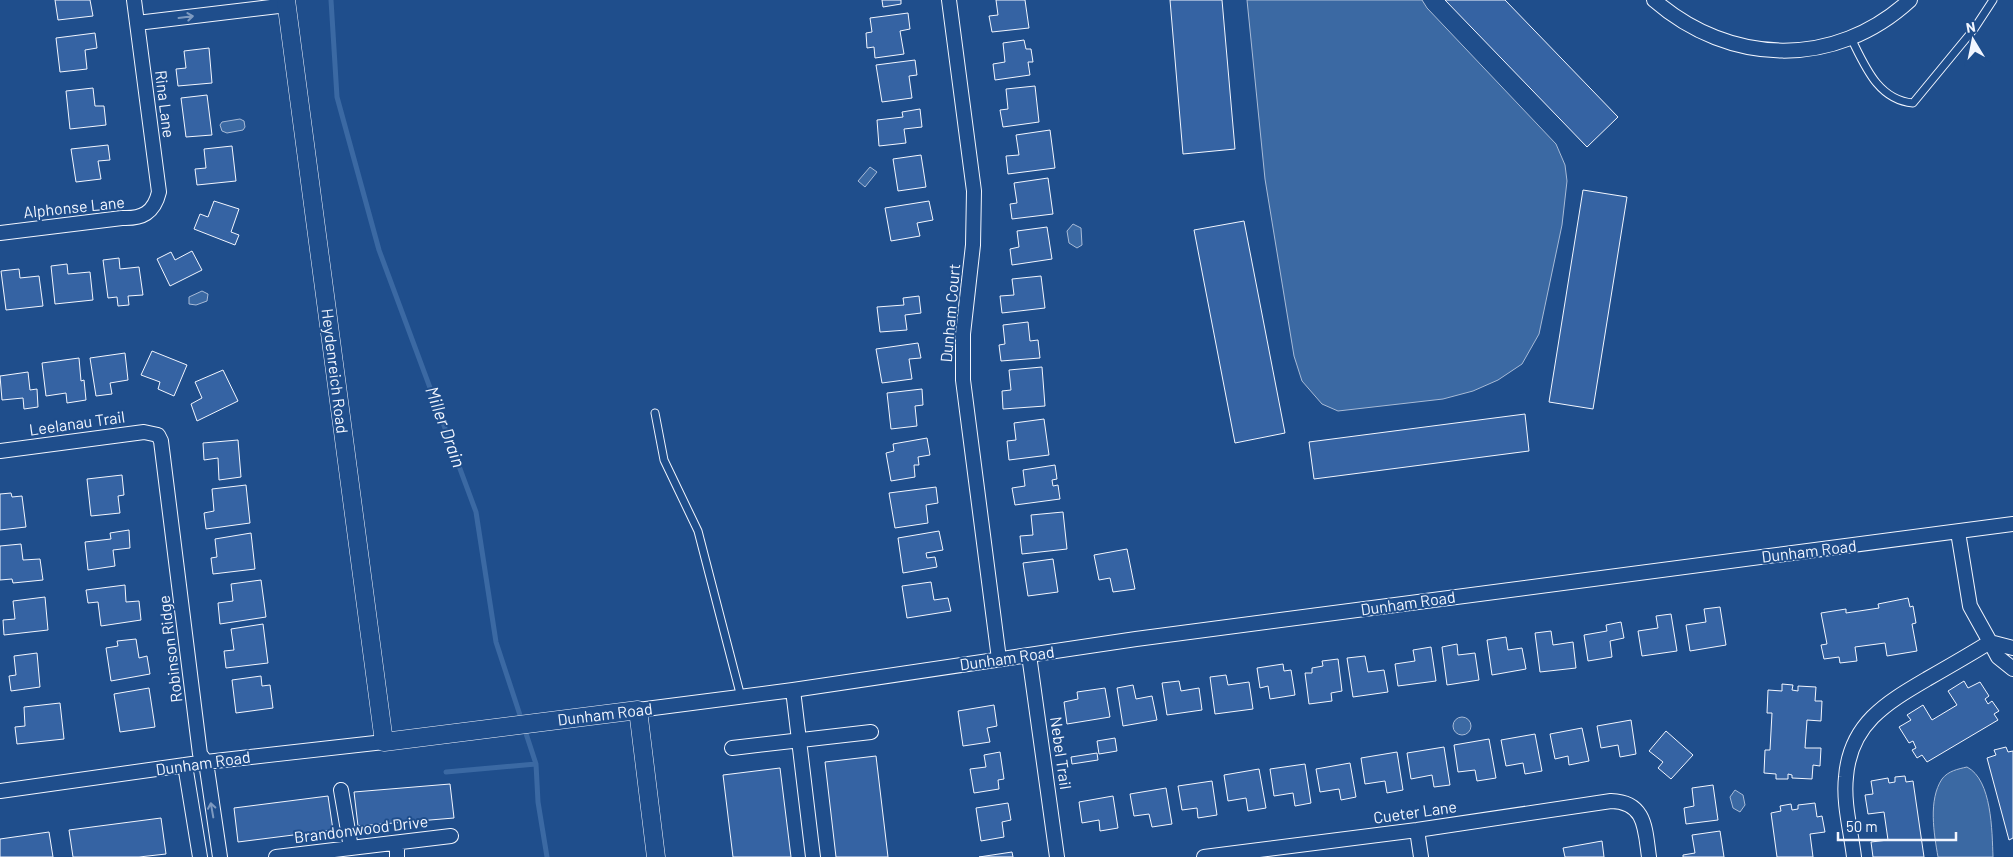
<svg xmlns="http://www.w3.org/2000/svg" width="2013" height="857" font-family="Barlow,sans-serif">
<style>
.water{fill:#3b69a3;stroke:#a8bbd7}
.lines{fill:none;stroke-linecap:round;stroke-linejoin:round}
.stream{stroke:#3b69a3;stroke-width:5}
.building{fill:#3563a3;stroke:#f2f6ff}
.service-casing{stroke:#f2f6ff;stroke-width:9}
.minor-casing{stroke:#f2f6ff;stroke-width:16}
.tertiary-casing{stroke:#f2f6ff;stroke-width:19}
.service{stroke:#1f4e8c;stroke-width:7}
.minor{stroke:#1f4e8c;stroke-width:14}
.tertiary{stroke:#1f4e8c;stroke-width:18}
.oneway{stroke:#7e9ac0}
.labels{text-anchor:middle;stroke-width:4;stroke-linejoin:round;paint-order:stroke}
.street-label{font-size:16px;fill:#f2f6ff;stroke:#1f4e8c}
.water-label{font-size:18px;font-style:italic;fill:#f2f6ff;stroke:#1f4e8c}
</style>
<rect width="100%" height="100%" fill="#1f4e8c"/>
<path class="water" d="M1247 0H1422L1427 8 1556 144 1565 165 1567 181 1562 225 1539 334 1522 364 1498 380 1473 391 1443 399 1338 411 1322 404 1302 381 1294 356 1265 179Z
M240 119 244 121 245 127 243 130 227 133 222 131 220 125 222 122Z
M870 167 877 172 865 187 858 181Z
M1073 224 1081 228 1082 245 1077 248 1069 243 1067 231Z
M202 291 208 294 207 301 196 305 189 304V297Z
M1453 726a9 9 0 1 1 18 0a9 9 0 1 1-18 0Z
M1967 767C1992 780 1992 831 1993 857H1938C1934 834 1928 800 1942 779 1948 771 1958 769 1967 767Z
M1735 790 1743 795 1745 805 1740 812 1733 808 1730 797Z"/>
<g class="lines">
<path class="stream" d="M331 0 337 97 379 250 476 512 496 642 536 764 538 802 547 857
M446 772 536 764"/>
</g>
<path class="building" d="M55 0H90L93 16 58 20Z
M882 0H901V4L883 7Z
M996 0H1025L1029 28 992 32 989 16 998 15Z
M1170 0H1222L1235 149 1183 154Z
M1445 0H1505L1618 117 1587 147Z
M908 13 910 29 900 31 904 54 875 58 874 47 867 48 866 33 872 32 870 18Z
M95 33 97 48 85 50 87 69 60 72 56 38Z
M1024 40 1026 49H1031L1033 62H1028L1030 75 995 80 993 64 1005 62 1003 43Z
M209 48 212 83 178 86 176 69 186 68 184 51Z
M915 60 917 75 909 76 912 98 882 102 876 65Z
M1035 86 1039 122 1003 127 1000 110 1008 109 1006 89Z
M93 88 95 106H104L106 125 70 129 66 91Z
M207 95 212 135 186 137 181 98Z
M920 109 922 127 904 129 906 143 879 146 877 120 903 117 902 112Z
M1050 130 1055 168 1008 174 1006 156 1019 155 1016 135Z
M108 145 110 160 98 161 101 179 76 182 71 149Z
M232 146 236 181 197 185 195 169 206 168 204 149Z
M921 155 926 187 898 191 893 159Z
M1048 178 1053 214 1012 219 1010 204 1017 203 1014 183Z
M1583 190 1627 197 1593 409 1549 402Z
M214 201 239 209 231 232 239 235 235 245 194 229 200 214 208 217Z
M929 201 933 220 917 223 920 236 891 241 885 208Z
M1244 221 1285 433 1235 443 1194 230Z
M1047 227 1052 259 1012 265 1010 249 1019 247 1017 231Z
M192 251 202 270 170 286 157 259 171 252 175 260Z
M119 258 120 269 139 267 143 295 128 296 129 305 118 306 117 297 108 298 103 260Z
M67 264 68 274 90 272 93 300 55 304 51 266Z
M19 269 20 278 39 276 43 306 6 310 1 271Z
M1041 276 1045 308 1002 313 1000 296 1014 295 1012 279Z
M919 296 921 313 905 315 907 330 880 332 877 307 904 305 903 298Z
M1028 322 1030 341 1038 340 1040 358 1001 361 999 345 1005 344 1003 325Z
M918 343 921 358 909 359 912 379 882 383 876 349Z
M152 351 187 365 174 396 158 389 160 382 141 375Z
M125 353 128 380 110 383 112 394 96 396 90 358Z
M79 358 81 381 84 380 86 400 67 403 66 393 46 396 42 363Z
M1042 367 1045 406 1003 409 1002 391 1011 390 1009 370Z
M223 370 238 401 197 421 191 404 202 398 195 382Z
M28 372 30 390 37 389 38 407 24 409 23 398 2 400 0 376Z
M922 389 923 405 915 406 917 426 891 429 887 393Z
M1525 414 1529 451 1314 479 1309 442Z
M1044 419 1049 455 1009 460 1007 441 1016 440 1014 423Z
M927 438 930 455 918 457 919 465H914L915 477 891 481 886 453 894 451 893 444Z
M238 440 241 477 219 480 218 458 204 460 203 443Z
M1055 465 1057 479 1052 480 1053 486 1058 485 1060 499 1015 505 1012 488 1025 486 1023 470Z
M122 475 124 495 118 496 120 513 91 516 87 479Z
M246 485 250 523 206 529 204 513 214 511 212 489Z
M936 487 938 503 926 505 928 523 895 528 889 493Z
M11 493 12 497 22 496 26 527 0 530V494Z
M1063 512 1067 549 1022 554 1020 536 1033 535 1031 515Z
M129 530 130 548 113 550 115 566 88 570 85 542 111 539 110 533Z
M939 531 943 550 926 553 927 558 935 557 937 567 903 573 898 538Z
M251 533 255 569 213 574 211 558 217 557 215 539Z
M21 544 23 560 40 559 43 580 13 583 12 579 0 580V546Z
M1127 549 1135 589 1113 592 1110 578 1099 580 1094 555Z
M1053 559 1058 592 1028 596 1023 563Z
M261 580 266 617 220 624 218 603 233 601 231 584Z
M931 582 934 600 948 598 951 611 907 618 902 586Z
M125 585 126 602 139 601 141 620 101 626 98 602 88 603 86 590Z
M45 597 48 630 4 635 3 620 15 619 13 601Z
M1908 598 1910 607 1913 606 1916 623 1912 624 1917 651 1887 656 1885 643 1855 647 1857 661 1840 663 1839 657 1824 659 1821 645 1827 644 1821 613 1846 609V613L1879 608 1878 604Z
M1720 607 1726 645 1690 651 1686 625 1706 622 1704 609Z
M1671 614 1677 651 1642 656 1638 631 1658 628 1656 616Z
M1621 622 1624 638 1610 641 1612 657 1588 661 1584 635 1607 631 1606 625Z
M263 624 268 663 226 668 224 651 234 650 231 629Z
M1551 631 1553 645 1573 642 1576 668 1540 672 1535 633Z
M1506 637 1508 650 1522 648 1526 669 1492 675 1487 640Z
M136 639 139 658 147 656 150 674 111 681 106 648 118 646 117 641Z
M1457 644 1458 655 1475 653 1479 680 1447 685 1442 647Z
M1431 647 1436 681 1398 686 1395 664 1415 661 1413 650Z
M37 653 40 687 11 691 9 676 16 675 14 656Z
M1365 656 1368 672 1384 670 1388 692 1353 697 1347 658Z
M1338 659 1342 691 1331 693 1332 701 1309 704 1305 673H1312V668L1323 666 1322 661Z
M1283 664 1284 671 1291 670 1295 695 1270 699 1268 686 1260 688 1257 668Z
M1226 675 1228 685 1249 682 1253 709 1215 714 1210 677Z
M261 676 262 686 270 685 273 708 236 713 232 680Z
M1179 681 1181 691 1199 688 1202 710 1167 715 1162 683Z
M1964 681 1968 688 1980 682 1989 696 1985 699 1988 704 1992 701 1999 711 1994 714 1998 720 1927 762 1922 755 1917 758 1912 750 1916 748 1913 741 1909 743 1899 727 1911 720 1907 715 1923 705 1932 720 1957 705 1948 691Z
M1782 684 1793 685 1792 690 1798 691V686L1816 687 1815 701H1822L1821 721 1807 720 1805 748H1821L1820 766 1813 765 1812 779 1792 778V775L1788 774V779H1776V774L1764 773 1765 750H1770L1772 713H1767L1768 690 1782 691Z
M1133 685 1136 699 1152 696 1157 720 1123 726 1117 688Z
M149 688 155 727 120 732 114 694Z
M1105 688 1110 717 1067 724 1064 702 1078 699 1077 692Z
M60 703 64 739 17 744 15 727 25 726 24 707Z
M994 705 997 726 987 728 990 742 963 746 958 711Z
M1631 720 1636 754 1620 757 1618 745 1601 748 1597 726Z
M1582 728 1589 761 1569 765 1568 756 1555 759 1550 734Z
M1666 731 1693 755 1671 779 1658 768 1663 762 1649 751Z
M1535 734 1542 771 1525 774 1523 763 1506 766 1501 740Z
M1115 738 1117 751 1099 754 1097 741Z
M1489 739 1496 778 1477 781 1475 770 1458 772 1454 745Z
M1444 747 1450 785 1434 787 1432 775 1411 779 1407 753Z
M2006 747 2008 752 2013 751V838L2009 840 1987 758 1996 755 1994 750Z
M1000 752 1004 779 998 780 999 789 974 793 970 769 986 767 984 755Z
M1397 752 1403 790 1387 793 1385 781 1365 784 1361 758Z
M1097 753 1098 760 1072 764 1071 757Z
M876 756 888 857H836L825 762Z
M1350 763 1356 797 1341 800 1339 789 1320 792 1316 769Z
M1305 764 1311 803 1295 806 1293 793 1274 796 1270 769Z
M780 768 791 857H733L723 775Z
M1259 769 1266 808 1248 811 1246 798 1228 801 1224 775Z
M1905 776 1906 782 1913 781 1924 857H1873L1871 842 1888 840 1884 812 1868 814 1865 795 1873 794 1871 781 1888 778 1889 783 1895 782V777Z
M1212 781 1217 815 1198 818 1197 808 1182 810 1178 786Z
M450 784 454 818 358 826 354 792Z
M1713 785 1718 820 1686 824 1684 808 1694 806 1692 788Z
M1166 788 1172 824 1152 827 1149 814 1134 816 1130 794Z
M328 796 333 830 238 842 234 808Z
M1113 796 1118 828 1100 831 1099 820 1082 823 1079 802Z
M1008 803 1011 820 1002 822 1004 837 981 841 976 808Z
M1815 803 1817 817 1822 816 1825 832 1810 834 1813 857H1777L1771 813 1781 811 1780 806 1791 804 1792 810 1798 809V805Z
M161 818 166 854 139 857H73L69 830Z
M1720 831 1724 857H1683V855L1695 853 1692 835Z
M49 832 53 857H0V839Z
M1602 841 1604 857H1565L1563 848Z
M1012 852 1013 857H979Z"/>
<g class="lines">
<defs>
<path id="service" d="M1851 38C1865 66 1878 100 1913 103L1974 29 1993 0
M655 413 664 460 698 531 741 697"/>
<path id="minor" d="M949 0 974 191 973 245 963 334V380L999 659
M1654 0C1730 66 1835 69 1910 0
M137 23 287 5
M0 233 122 218C142 219 154 213 159 192L134 0
M0 451 144 432 158 435 161 441 200 754 206 762 220 857
M2013 648 1990 642 1998 657 2013 669
M1029 655 1057 857
M793 690 813 857
M638 710 793 690 1136 639 2013 524
M732 748 871 732
M185 765 200 857
M341 790 351 848
M0 791 206 762 384 742
M1417 830 1421 857
M276 857 451 836
M397 857V844
M1204 857 1417 830 1611 801C1646 802 1645 829 1649 857
M1854 857C1851 831 1843 803 1846 777 1850 724 1886 703 1927 679 1948 667 1969 655 1990 642L1970 606 1958 532"/>
<path id="tertiary" d="M286 0 384 742 638 710 656 857"/>
</defs>
<use href="#service" class="service-casing"/>
<use href="#minor" class="minor-casing"/>
<use href="#tertiary" class="tertiary-casing"/>
<use href="#service" class="service"/>
<use href="#minor" class="minor"/>
<use href="#tertiary" class="tertiary"/>
</g>
<defs><path id="oneway-shaft" d="M-6 0H5M1.5-3L5.5 0L1.5 3" fill="none" stroke-width="1.6" stroke-linecap="round" stroke-linejoin="round" transform="scale(1.25)"/></defs>
<g class="oneway">
<use href="#oneway-shaft" transform="translate(186 17) rotate(-7)"/>
<use href="#oneway-shaft" transform="translate(212 810) rotate(-100)"/>
</g>
<g class="labels">
<g class="street-label">
<text transform="translate(165 104) rotate(83)" y="6">Rina Lane</text>
<text transform="translate(74 207) rotate(-6)" y="6">Alphonse Lane</text>
<text transform="translate(950 313) rotate(-85)" y="6">Dunham Court</text>
<text transform="translate(335 371) rotate(83)" y="6">Heydenreich Road</text>
<text transform="translate(77 423) rotate(-8)" y="6">Leelanau Trail</text>
<text transform="translate(1809 551) rotate(-7)" y="6">Dunham Road</text>
<text transform="translate(1408 603) rotate(-8)" y="6">Dunham Road</text>
<text transform="translate(170 649) rotate(-97)" y="6">Robinson Ridge</text>
<text transform="translate(1007 658) rotate(-8)" y="6">Dunham Road</text>
<text transform="translate(605 714) rotate(-7)" y="6">Dunham Road</text>
<text transform="translate(1061 753) rotate(82)" y="6">Nebel Trail</text>
<text transform="translate(203 763) rotate(-8)" y="6">Dunham Road</text>
<text transform="translate(1415 812) rotate(-8)" y="6">Cueter Lane</text>
<text transform="translate(361 829) rotate(-7)" y="6">Brandonwood Drive</text>
</g>
<g class="water-label">
<text transform="translate(445 427) rotate(70)" y="6">Miller Drain</text>
</g>
</g>
<g transform="translate(1973 40) rotate(350)" stroke="#1f4e8c" stroke-width="4" paint-order="stroke">
<path d="M0-4L9 19L0 12L-9 19Z" fill="#f2f6ff"/>
<text y="-8" font-size="14" font-weight="bold" text-anchor="middle" fill="#f2f6ff">N</text>
</g>
<path d="M1838 832v8h118v-8" fill="none" stroke="#f2f6ff" stroke-width="2.5"/>
<text x="1846" y="832" font-size="15" fill="#f2f6ff" stroke="#1f4e8c" stroke-width="4" paint-order="stroke">50 m</text>
</svg>
